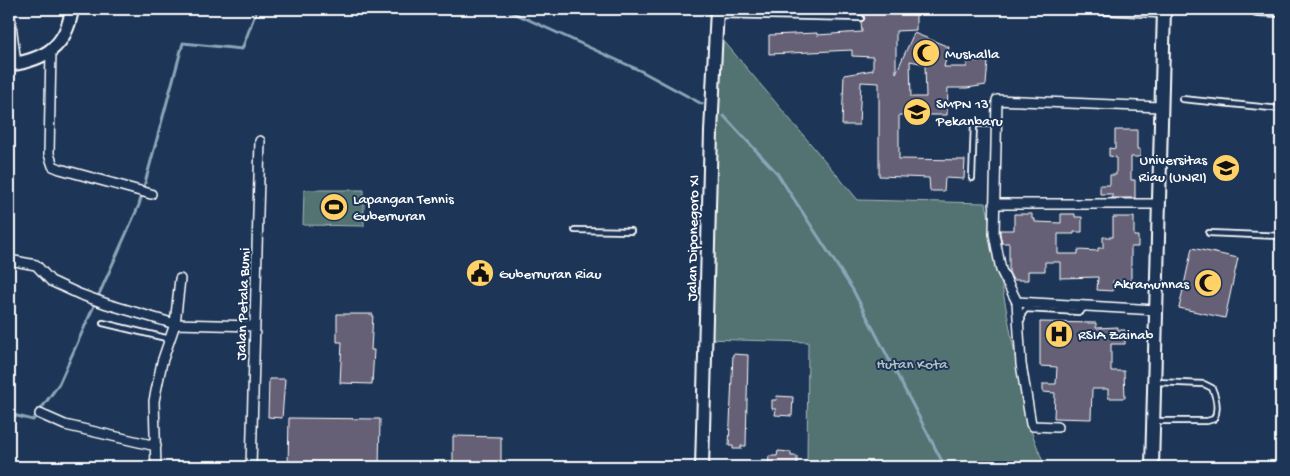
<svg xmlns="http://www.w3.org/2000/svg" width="1290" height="476" font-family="'Gochi Hand',sans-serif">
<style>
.green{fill:#527272;stroke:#a8b8b8}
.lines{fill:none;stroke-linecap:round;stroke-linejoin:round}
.stream{stroke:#8ca5b7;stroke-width:3}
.building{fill:#656075;stroke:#fff;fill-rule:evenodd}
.lane-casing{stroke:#fff;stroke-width:8}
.street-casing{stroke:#fff;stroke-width:12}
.secondary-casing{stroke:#fff;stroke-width:16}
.lane{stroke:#1d3557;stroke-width:4.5}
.street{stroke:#1d3557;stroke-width:9}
.secondary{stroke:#1d3557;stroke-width:12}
.labels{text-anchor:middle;stroke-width:4;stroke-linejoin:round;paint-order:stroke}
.poi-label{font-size:15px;fill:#fff;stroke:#1d3557;text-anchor:start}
.street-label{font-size:15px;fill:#fff;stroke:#1d3557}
.park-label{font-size:15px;fill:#b1c0c0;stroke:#1d3557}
</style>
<rect width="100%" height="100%" fill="#1d3557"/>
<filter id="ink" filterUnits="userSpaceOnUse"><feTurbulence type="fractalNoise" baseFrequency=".02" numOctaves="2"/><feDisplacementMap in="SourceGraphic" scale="10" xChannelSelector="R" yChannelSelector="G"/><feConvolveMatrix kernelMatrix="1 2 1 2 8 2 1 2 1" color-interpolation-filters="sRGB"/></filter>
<g filter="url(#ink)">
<path class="green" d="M717 33 858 200 986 203 1028 423 1045 467H807L808 342 705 339Z
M304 190H364V226L303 225Z"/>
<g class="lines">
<path class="stream" d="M505 9 641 71 702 104
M724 116 777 173 853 290 945 467
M9 414 33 420 59 384 139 205 183 43 242 49 257 9"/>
</g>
<path class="building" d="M809 9H916V30L896 31V73L914 33 949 47 944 67H967V61H988L986 85 967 88H948L947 115H899V159L965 160 964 179 945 178 944 191H930L929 178 879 176V83L861 82 859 125H842L844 75 873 70V57L852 56V50L769 54V35L817 33V35L862 32 861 22 865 19 863 14 809 13ZM910 61 925 64 926 97H911Z
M1115 130H1137V149H1140V157H1131V180H1135V198H1112V194H1100V185H1110V175H1116V157L1109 156V148L1115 149Z
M1014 214H1032V219H1035V222L1061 223V214H1075V217H1082V232H1074V234H1058V254H1078V250L1098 251V248H1103V237H1113V217H1134V236H1138V247H1131V281H1113V291L1097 290 1098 277 1060 278V262H1045V271H1028V280H1013L1009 272V243H1002L1000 233V230H1014Z
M1192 248 1238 258 1225 318 1179 308Z
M337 314H373L371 350H374L372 384 340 383 342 342H337Z
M1040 322 1096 323V328L1118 327V330H1125V344H1111V371H1124L1125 398H1108V389H1092L1091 419 1054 418 1055 393 1043 392V384H1056L1057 367 1040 366Z
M733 354 748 355 746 446H741V449H733V446H729Z
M269 379H285L282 418 268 417Z
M777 396 793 397 792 416 775 415 776 409H772V400H776Z
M289 418 380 419 379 467H288Z
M453 436 501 437V467H453Z
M778 451 791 452V456H797V467H768L769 456H777Z"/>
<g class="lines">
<defs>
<path id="lane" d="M718 15 861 18
M1182 99 1281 109
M972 178 974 124H997
M575 230 631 231
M1209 233 1281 236
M1022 319V314L1026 309 1080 312 1084 308
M103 323 170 339
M1155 421H1207L1214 419C1219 409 1216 397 1212 388L1204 384 1156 382"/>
<path id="street" d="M9 9 16 63
M1089 9 1164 13
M51 50 49 154 53 166 60 169 151 194
M994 204H1159
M9 260 36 265 51 281 79 294 107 304 175 324 255 326
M1017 302 1156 310
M40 414 65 425 156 446
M1057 427 1033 426 1031 424 1021 364 1017 302 1001 270 994 234 997 100 1160 107
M156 467 154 401 162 362 175 324 180 279
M251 467 260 141"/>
<path id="secondary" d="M1257 9 1281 10
M9 65C45 59 66 48 72 9
M702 467 711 132 717 9
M1152 467 1164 9"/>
</defs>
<use href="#lane" class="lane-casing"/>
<use href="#street" class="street-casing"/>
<use href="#secondary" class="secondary-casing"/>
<use href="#lane" class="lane"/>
<use href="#street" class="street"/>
<use href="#secondary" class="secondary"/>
</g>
</g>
<defs>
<symbol id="mosque-disc" viewBox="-11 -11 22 22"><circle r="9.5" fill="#ffd166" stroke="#1d3557"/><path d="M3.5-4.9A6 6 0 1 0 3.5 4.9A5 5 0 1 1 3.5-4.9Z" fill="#111"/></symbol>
<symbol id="school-disc" viewBox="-11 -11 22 22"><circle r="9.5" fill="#ffd166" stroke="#1d3557"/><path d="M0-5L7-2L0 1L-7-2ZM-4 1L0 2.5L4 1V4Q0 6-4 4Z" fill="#111"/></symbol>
<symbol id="university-disc" viewBox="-11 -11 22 22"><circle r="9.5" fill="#ffd166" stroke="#1d3557"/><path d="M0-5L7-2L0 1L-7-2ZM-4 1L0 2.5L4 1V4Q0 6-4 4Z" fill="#111"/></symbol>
<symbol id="stadium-disc" viewBox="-11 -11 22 22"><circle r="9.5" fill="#ffd166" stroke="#1d3557"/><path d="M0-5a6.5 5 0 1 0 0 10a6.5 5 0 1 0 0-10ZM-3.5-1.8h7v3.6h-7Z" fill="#111"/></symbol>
<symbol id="civic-disc" viewBox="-11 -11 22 22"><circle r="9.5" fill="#ffd166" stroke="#1d3557"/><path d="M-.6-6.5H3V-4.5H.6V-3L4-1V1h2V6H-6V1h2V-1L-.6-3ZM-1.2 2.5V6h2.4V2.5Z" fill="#111"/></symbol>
<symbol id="hospital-disc" viewBox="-11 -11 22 22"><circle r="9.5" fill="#ffd166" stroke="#1d3557"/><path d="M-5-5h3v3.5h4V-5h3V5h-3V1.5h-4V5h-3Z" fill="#111"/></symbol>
</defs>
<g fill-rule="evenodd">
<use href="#mosque-disc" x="910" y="37" width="32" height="32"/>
<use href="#school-disc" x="901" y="96" width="32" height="32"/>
<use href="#university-disc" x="1210" y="152" width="32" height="32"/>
<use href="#stadium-disc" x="318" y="191" width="32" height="32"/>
<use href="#civic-disc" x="464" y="257" width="32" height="32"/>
<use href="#mosque-disc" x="1192" y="267" width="32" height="32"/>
<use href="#hospital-disc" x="1043" y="318" width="32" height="32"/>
</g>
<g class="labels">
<g class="poi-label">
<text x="945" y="58">Mushalla</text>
<text x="936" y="108">SMPN 13<tspan x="936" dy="17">Pekanbaru</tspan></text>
<text x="1207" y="164" text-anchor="end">Universitas<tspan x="1207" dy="17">Riau (UNRI)</tspan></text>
<text x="353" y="203">Lapangan Tennis<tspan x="353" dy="17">Gubernuran</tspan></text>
<text x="499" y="278">Gubernuran Riau</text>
<text x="1189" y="288" text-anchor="end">Akramunnas</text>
<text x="1078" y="339">RSIA Zainab</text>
</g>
<g class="street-label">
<text transform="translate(692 238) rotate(-89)" y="5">Jalan Diponegoro XI</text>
<text transform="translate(242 304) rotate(-88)" y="5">Jalan Petala Bumi</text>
</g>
<g class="park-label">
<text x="912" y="368">Hutan Kota</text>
</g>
</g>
<rect width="1290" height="476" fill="none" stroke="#1d3557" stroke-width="30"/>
<rect x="15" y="15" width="1260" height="446" fill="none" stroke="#fff" stroke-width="2" filter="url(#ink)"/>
</svg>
